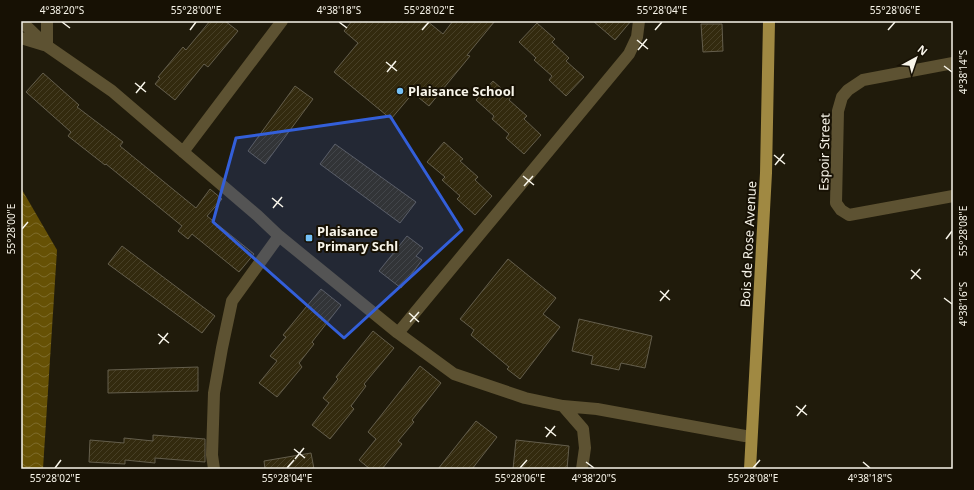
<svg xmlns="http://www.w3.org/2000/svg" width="974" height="490" font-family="'Noto Sans',sans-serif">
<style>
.water{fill:url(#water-waves)}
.building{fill:url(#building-hatch);stroke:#645e4c}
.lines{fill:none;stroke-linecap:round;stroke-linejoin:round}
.minor{stroke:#5d5232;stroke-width:12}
.primary{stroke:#a08942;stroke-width:12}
.marked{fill:#335fda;fill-opacity:0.2;stroke:#335fda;stroke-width:3;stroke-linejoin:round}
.ticks{fill:none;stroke:#f8f5ea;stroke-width:1.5}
.poi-dot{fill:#74c0f6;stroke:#171104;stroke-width:1.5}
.labels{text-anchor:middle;stroke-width:4;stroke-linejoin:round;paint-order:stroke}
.poi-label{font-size:13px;font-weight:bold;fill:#f8f5ea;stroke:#171104;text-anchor:start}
.street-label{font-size:13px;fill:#f8f5ea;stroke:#171104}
.neatline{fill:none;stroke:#f8f5ea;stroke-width:1.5}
.ticks-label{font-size:10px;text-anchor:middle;fill:#f8f5ea}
</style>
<defs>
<pattern id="water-waves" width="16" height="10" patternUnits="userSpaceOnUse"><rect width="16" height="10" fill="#665105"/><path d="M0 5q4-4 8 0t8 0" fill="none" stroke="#7d6b2a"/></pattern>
<pattern id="building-hatch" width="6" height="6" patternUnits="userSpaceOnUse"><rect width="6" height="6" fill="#332a0e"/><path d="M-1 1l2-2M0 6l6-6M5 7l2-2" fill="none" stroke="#473f26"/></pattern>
</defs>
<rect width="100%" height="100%" fill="#201b0b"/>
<path class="water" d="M21 188 57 250 43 469H21Z"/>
<path class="building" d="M210 21H225L238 31 208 67 204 64 175 100 155 84 160 78 158 77 183 47 186 50Z
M352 21H427L443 34 453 21H495L467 55 470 56 429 106 413 93 391 119 334 72 358 43 344 31Z
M593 21H631L615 40Z
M537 23 555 39 552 42 569 58 566 61 584 77 566 96 549 80 552 76 534 60 536 58 519 42Z
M701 24H722L723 51 703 52Z
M43 73 79 105 77 107 123 142 120 146 196 208 210 189 222 199 207 216 254 254 239 272 192 234 188 239 178 231 182 226 106 164 105 165 68 136 71 132 26 92Z
M493 81 511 97 509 100 527 116 524 119 541 135 524 154 506 138 509 134 492 119 494 116 476 100Z
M295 86 313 99 265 164 248 151Z
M444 142 463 159 460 161 478 177 475 180 492 196 475 215 457 199 460 196 442 180 445 177 427 162Z
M335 144 416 202 400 223 320 164Z
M407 236 423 248 416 256 422 260 401 288 379 271Z
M122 246 215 316 202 333 108 264Z
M508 259 556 298 543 314 560 327 520 379 507 369 509 367 471 335 474 330 460 319Z
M321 289 341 305 312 342 314 344 299 363 302 367 277 397 259 383 277 361 270 356 286 337 283 335Z
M579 319 652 336 645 368 621 363 619 370 591 364 593 356 572 351Z
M373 331 394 348 364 384 366 386 351 406 354 409 330 439 312 425 329 403 323 398 338 379 336 377Z
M420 366 441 383 412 420 414 422 398 441 402 444 382 469H370L359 460 376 439 368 432Z
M198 367V391L108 393V370Z
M476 421 497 437 472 469H438Z
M153 435 205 439V462L155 458V463L125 460V464L89 462 90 440 124 443V438L153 441Z
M516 440 569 446 567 469H513Z
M311 453 314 469H265L264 461Z"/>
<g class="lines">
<path class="minor" d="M21 21 47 46 112 91 258 216 279 236 398 333 454 374 525 398 563 406 583 429 585 448 582 469
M21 38 44 45
M47 46V21
M953 63 863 80 848 90 842 97 838 111 836 203 841 210 849 215 953 196
M183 152 282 21
M398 333 629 54 637 37 639 21
M563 406 597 409 745 436
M214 469 212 455 214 393 222 348 232 301 279 236"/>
<path class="primary" d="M750 469 766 173 769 21"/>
</g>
<path class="marked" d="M390 116 462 230 344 338 213 222 236 138Z"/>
<path class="ticks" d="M62 22 70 28M339 22 347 28M190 30 196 22M422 30 429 22M655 30 662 22M888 30 895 22M637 40 648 49M638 50 647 39M386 62 397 71M944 66 952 72M387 72 396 61M135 83 146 92M136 93 145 82M774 155 785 164M775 165 784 154M523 176 534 185M524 186 533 176M272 198 283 207M273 208 282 197M22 229 28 222M946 239 952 231M911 270 921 279M911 279 920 269M660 291 670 300M944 298 952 304M660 301 669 290M409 313 419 322M410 322 419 312M158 334 169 343M159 344 168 333M796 406 807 415M797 416 806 405M545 427 556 436M546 437 555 426M294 449 305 458M295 459 304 448M586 462 594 468M863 462 870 468M55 468 61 460M287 468 294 460M520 468 527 460M753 468 760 460"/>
<g class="poi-dot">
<circle cx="400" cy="91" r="4"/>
<rect x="305" y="234" width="8" height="8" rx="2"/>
</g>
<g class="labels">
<g class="poi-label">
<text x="408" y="96">Plaisance School</text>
<text x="317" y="236">Plaisance<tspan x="317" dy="15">Primary Schl</tspan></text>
</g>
<g class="street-label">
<text transform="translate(824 152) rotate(-89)" y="5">Espoir Street</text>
<text transform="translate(748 244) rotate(-87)" y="5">Bois de Rose Avenue</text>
</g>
</g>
<rect width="974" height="490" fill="none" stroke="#171104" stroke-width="44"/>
<g transform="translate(916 58) rotate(40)" stroke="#171104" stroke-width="3" paint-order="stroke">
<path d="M0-3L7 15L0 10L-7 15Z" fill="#f8f5ea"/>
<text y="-6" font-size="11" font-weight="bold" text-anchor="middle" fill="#f8f5ea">N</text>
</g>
<rect x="22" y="22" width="930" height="446" class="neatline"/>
<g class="ticks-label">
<text x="62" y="14">4°38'20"S</text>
<text x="196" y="14">55°28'00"E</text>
<text x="339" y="14">4°38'18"S</text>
<text x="429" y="14">55°28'02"E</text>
<text x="662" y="14">55°28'04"E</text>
<text x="895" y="14">55°28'06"E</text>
<text transform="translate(963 72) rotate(-90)" y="4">4°38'14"S</text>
<text transform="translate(11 229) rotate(-90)" y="4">55°28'00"E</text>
<text transform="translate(963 231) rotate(-90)" y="4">55°28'08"E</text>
<text transform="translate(963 304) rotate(-90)" y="4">4°38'16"S</text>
<text x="55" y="482">55°28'02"E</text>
<text x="287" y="482">55°28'04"E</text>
<text x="520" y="482">55°28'06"E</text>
<text x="594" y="482">4°38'20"S</text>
<text x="753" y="482">55°28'08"E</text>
<text x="870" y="482">4°38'18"S</text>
</g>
</svg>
